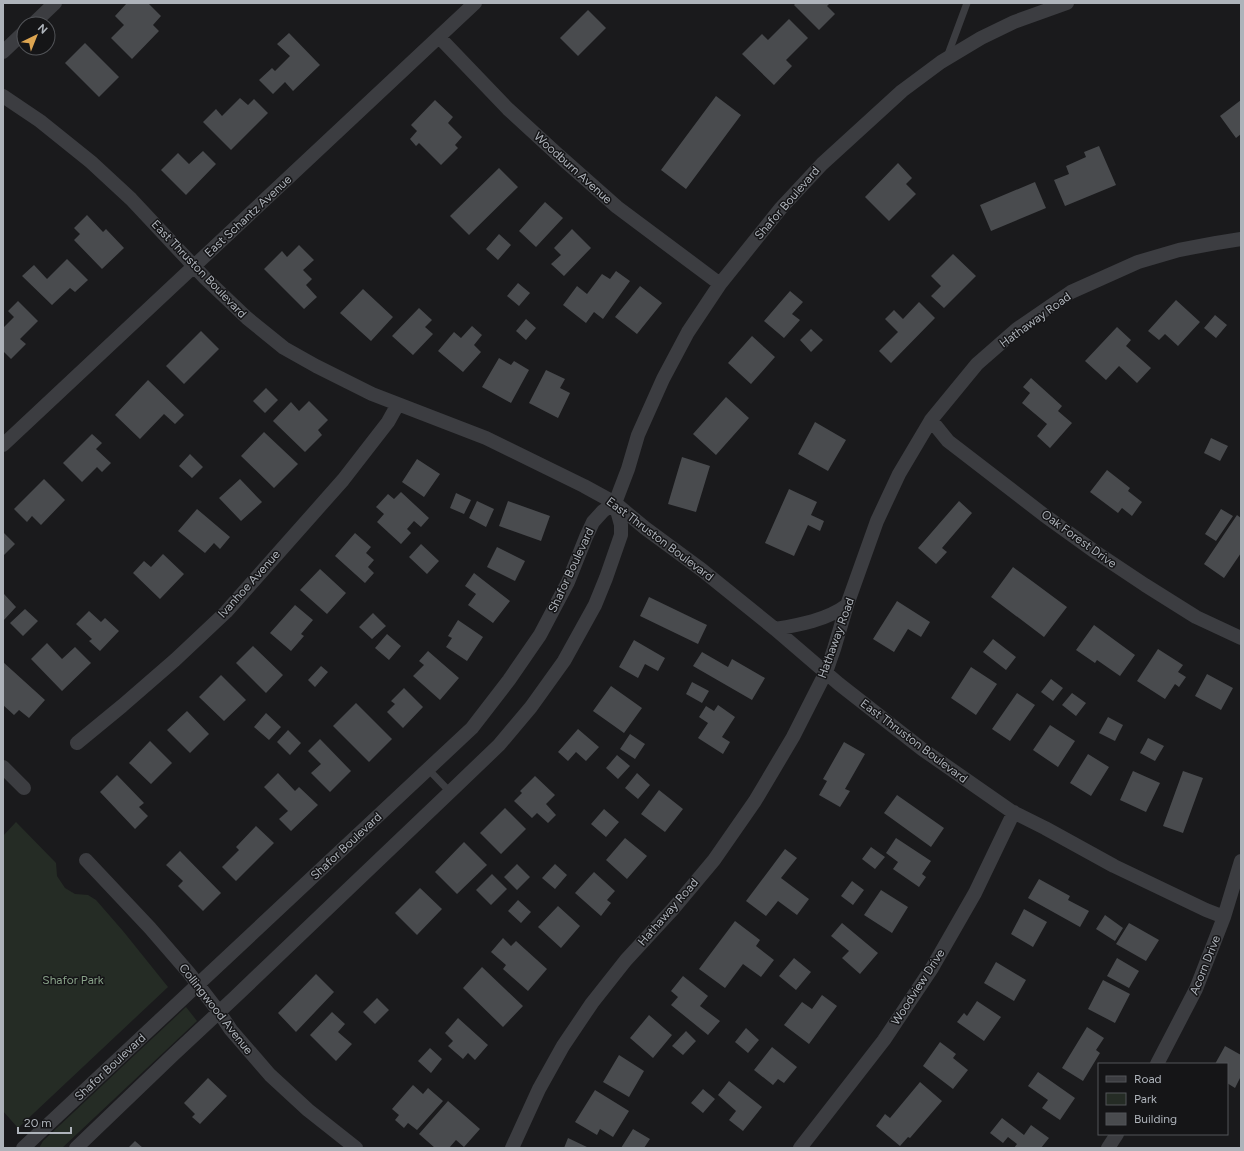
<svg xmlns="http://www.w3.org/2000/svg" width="1244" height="1151" font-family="Figtree,sans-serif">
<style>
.green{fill:#252c25}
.building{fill:#494b4e}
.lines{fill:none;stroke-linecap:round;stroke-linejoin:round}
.service{stroke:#3c3d41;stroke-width:7}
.minor{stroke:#3c3d41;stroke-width:14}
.labels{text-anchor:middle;stroke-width:3;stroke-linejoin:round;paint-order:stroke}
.street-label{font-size:12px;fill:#aeb3ba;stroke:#151517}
.park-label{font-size:12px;fill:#88a288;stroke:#151517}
</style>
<rect width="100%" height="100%" fill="#1a1a1c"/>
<path class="green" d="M16 822 56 863 57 876 65 888 75 894 88 895 96 900 123 931 168 987 18 1128 3 1111V836Z
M186 1007 197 1021 62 1148H39L43 1141Z"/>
<path class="building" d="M127 3H148L161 16 153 25 159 31 132 59 111 38 124 25 115 16Z
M796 3H830L827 6 835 14 819 30 794 5Z
M588 10 606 28 578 56 560 38Z
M789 19 808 38 786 60 792 66 774 85 742 54 762 34 768 40Z
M289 33 320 65 293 91 285 82 273 94 259 80 272 68 275 71 290 56 277 44Z
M85 43 119 77 99 97 65 63Z
M716 96 741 115 686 189 661 170Z
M240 98 248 105 254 99 268 113 231 150 203 122 216 109 222 116Z
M435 100 453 117 448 123 462 137 455 145 458 148 441 165 419 143 416 146 410 139 417 131 411 125Z
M1241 100V134L1236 138 1220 116Z
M1099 146 1116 185 1065 206 1054 180 1069 174 1066 166 1086 157 1084 152Z
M203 151 216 164 186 195 161 170 178 153 189 164Z
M898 163 912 178 906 184 916 194 889 221 865 197Z
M499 168 518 187 469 235 450 216Z
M1035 182 1046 208 991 231 980 205Z
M545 202 563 218 536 247 519 231Z
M87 215 103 232 106 229 124 248 102 269 74 240 80 234 74 228Z
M572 229 591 248 564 276 551 264 561 255 554 248Z
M499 234 511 245 498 260 486 249Z
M299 245 314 260 303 270 312 279 306 285 317 297 304 309 264 269 282 251 287 257Z
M953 254 976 276 944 308 931 296 941 286 931 276Z
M67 259 88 280 75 292 70 288 52 305 22 276 34 265 47 279Z
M616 271 630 281 603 319 594 312 586 323 563 305 577 286 587 294 602 274 610 279Z
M518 283 530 293 519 306 507 296Z
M640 286 662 303 637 334 615 317Z
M363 289 393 317 371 341 340 313Z
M790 291 803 302 792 314 800 320 784 338 764 321Z
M1176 300 1200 322 1178 346 1165 334 1159 340 1148 331Z
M18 301 38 321 20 339 26 344 11 359 3 351V328L14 317 8 311Z
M919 302 935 318 891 363 879 351 898 332 885 319 894 310 903 319Z
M419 308 432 320 425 327 433 334 413 355 392 336Z
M1215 315 1227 325 1216 338 1204 328Z
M526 319 536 328 526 340 516 331Z
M472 326 482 335 474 345 481 352 463 372 438 351 454 332 461 338Z
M1117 327 1131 340 1126 346 1151 368 1137 383 1119 366 1106 380 1085 361Z
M811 329 823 340 811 352 800 340Z
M201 331 219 349 184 384 166 366Z
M752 336 775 357 751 384 728 363Z
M499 358 511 365 514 361 529 370 511 403 482 387Z
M546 370 565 379 560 388 570 393 558 418 529 403Z
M1031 378 1062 406 1058 411 1072 423 1050 448 1037 436 1047 424 1022 403 1030 393 1023 387Z
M148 380 184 415 175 424 164 414 140 439 115 415Z
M266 388 278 400 265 413 253 401Z
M726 397 749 418 716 455 693 434Z
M309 401 328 420 318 430 322 435 305 452 273 421 291 402 299 411Z
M815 422 846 440 828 471 798 454Z
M264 432 298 464 274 488 241 456Z
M92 434 102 443 96 449 111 463 102 472 97 467 82 482 63 463Z
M1211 438 1228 446 1220 461 1204 453Z
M190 454 203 467 192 478 179 466Z
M682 457 710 466 696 512 668 504Z
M417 459 440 474 424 497 402 482Z
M1107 470 1130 488 1128 491 1142 502 1132 516 1122 508 1118 513 1090 492Z
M44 479 65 500 41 525 32 516 27 522 14 509Z
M240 479 262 502 241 521 219 498Z
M789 489 817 502 811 515 824 521 820 531 808 525 794 556 765 543Z
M401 492 429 518 421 527 414 521 407 529 411 533 401 544 377 522 384 514 376 507 388 494 394 499Z
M456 493 471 500 464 514 450 508Z
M477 501 494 509 486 527 469 518Z
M508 501 550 516 541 541 499 526Z
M959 501 972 513 942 548 947 552 936 564 918 548Z
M197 509 230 537 220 549 214 543 205 553 178 531Z
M1221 509 1233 516 1216 541 1205 534Z
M1237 515 1241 518V553L1224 578 1204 564Z
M3 532 15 544 3 556Z
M355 533 371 547 366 553 374 560 368 567 374 573 365 583 335 556Z
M421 544 439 561 427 574 409 557Z
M497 547 525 561 515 581 487 567Z
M163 554 184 574 160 599 133 573 144 561 151 567Z
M1013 567 1067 607 1044 637 991 597Z
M320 569 346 593 327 614 300 590Z
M474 573 510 601 493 623 468 605 476 594 465 586Z
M4 594 16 607 3 621V595Z
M649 597 707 625 698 644 640 616Z
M897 601 930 622 921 637 908 629 894 652 873 639Z
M295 605 313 620 301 634 304 636 291 651 270 633Z
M25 609 38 621 23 636 10 623Z
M89 611 101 622 105 618 119 631 100 651 89 641 92 639 76 624Z
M373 613 386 626 372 639 359 627Z
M458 620 483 637 467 661 446 647 452 638 448 636Z
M1094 625 1135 655 1120 676 1097 660 1095 663 1076 650Z
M387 634 401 646 389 660 375 648Z
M993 639 1016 657 1006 670 983 652Z
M634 640 665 658 658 671 645 664 638 678 619 667Z
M47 643 62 659 75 647 91 663 62 691 31 659Z
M253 646 283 675 266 693 236 663Z
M1158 649 1183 665 1178 672 1186 677 1179 687 1175 684 1165 699 1137 681Z
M428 651 459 678 440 700 413 676 424 665 419 661Z
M702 652 728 667 732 659 765 678 752 700 693 666Z
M3 662 45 700 29 718 19 710 14 715 3 705Z
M321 666 328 672 315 687 308 680Z
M971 667 997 684 976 715 951 698Z
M1207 674 1233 688 1221 710 1195 696Z
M221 675 246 700 224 721 199 697Z
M1051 679 1063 688 1053 701 1041 692Z
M692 682 709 691 702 703 686 694Z
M611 686 642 708 624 733 593 711Z
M404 688 423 707 403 728 387 712 395 704 391 701Z
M1017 693 1035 705 1010 741 992 729Z
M1072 693 1086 703 1076 716 1062 705Z
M356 703 392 739 369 762 333 726Z
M718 705 735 717 722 737 730 742 723 754 698 738 708 723 699 717 706 706 714 711Z
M187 711 209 734 190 753 167 730Z
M266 713 281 727 269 740 254 727Z
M1108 717 1123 725 1115 741 1099 733Z
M1050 725 1075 741 1058 767 1033 750Z
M578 729 599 747 586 761 576 752 568 761 558 752Z
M288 730 301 743 290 755 277 742Z
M630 734 645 744 635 759 620 749Z
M1148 738 1164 746 1155 761 1140 753Z
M320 739 351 771 330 792 311 773 321 764 308 751Z
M150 741 172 763 151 784 129 763Z
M844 742 865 754 845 789 850 791 840 807 819 795 827 781 823 779Z
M1088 754 1109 767 1091 796 1070 783Z
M617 755 630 766 618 779 606 768Z
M1133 771 1160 783 1146 812 1120 800Z
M1183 771 1203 778 1183 833 1163 826Z
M278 773 295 791 299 787 318 805 291 831 279 819 288 811 264 787Z
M637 773 650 785 638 799 625 788Z
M117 775 144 803 139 807 148 816 135 829 100 792Z
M535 776 555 795 546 804 556 815 548 823 537 813 532 818 514 801 522 793 520 791Z
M659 790 683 809 665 832 641 814Z
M897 795 944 828 931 847 884 813Z
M505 808 526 829 501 854 480 833Z
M604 809 619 822 606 837 591 824Z
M256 826 274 843 236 881 222 867 239 850 236 847Z
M625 838 647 856 627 879 606 860Z
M896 838 931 861 922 874 926 877 919 887 893 869 898 862 886 853Z
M464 842 487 865 457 894 435 872Z
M871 847 885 857 875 869 862 859Z
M785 849 797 858 781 878 809 899 797 915 778 901 766 916 746 901Z
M180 851 221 893 203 911 178 886 183 881 166 865Z
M517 864 530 877 517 890 504 877Z
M555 864 567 875 555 889 542 878Z
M594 872 615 891 607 900 611 903 601 916 575 893Z
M492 874 507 889 491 905 476 890Z
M1039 879 1070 896 1068 900 1089 911 1080 927 1028 898Z
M852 881 864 890 853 905 841 896Z
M420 888 442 909 417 935 395 913Z
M881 890 908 907 892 933 864 915Z
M518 900 531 912 521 923 508 911Z
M558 906 580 926 561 948 538 927Z
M1024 909 1047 922 1033 947 1011 934Z
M1105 915 1123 928 1115 941 1096 929Z
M735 921 760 940 756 946 774 960 761 977 743 964 725 988 699 969Z
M842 923 878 953 860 974 842 958 849 951 831 936Z
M1129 923 1159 940 1146 961 1116 944Z
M503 938 511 946 516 941 547 969 528 991 503 969 506 965 491 952Z
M794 958 811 972 796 990 779 976Z
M1117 958 1139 971 1129 988 1107 976Z
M996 962 1026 980 1014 1001 984 983Z
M482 967 523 1006 503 1027 463 988Z
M316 974 334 992 296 1032 278 1013Z
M683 976 708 996 700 1006 720 1021 708 1035 671 1005 678 997 671 991Z
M1103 980 1130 994 1115 1023 1088 1009Z
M822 995 837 1006 809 1044 784 1025 802 1002 812 1009Z
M377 998 389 1010 375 1024 363 1012Z
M977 1001 1001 1017 984 1041 957 1022 964 1013 967 1016Z
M332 1012 345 1024 338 1032 352 1044 336 1061 310 1035Z
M649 1015 672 1035 653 1058 630 1038Z
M458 1018 488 1045 475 1060 468 1053 463 1059 448 1046 453 1041 445 1033Z
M1087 1027 1104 1038 1096 1050 1100 1053 1083 1081 1062 1068Z
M746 1028 759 1040 748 1053 735 1042Z
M686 1031 696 1041 683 1055 672 1046Z
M940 1042 956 1054 953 1058 968 1070 953 1089 923 1066Z
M1225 1046 1241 1055V1076L1235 1088 1227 1083V1064H1215Z
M772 1047 797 1067 784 1083 778 1079 773 1085 754 1070Z
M430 1048 442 1059 431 1073 418 1061Z
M619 1055 644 1071 629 1097 603 1082Z
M1038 1072 1075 1098 1060 1120 1042 1108 1048 1100 1028 1086Z
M208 1078 227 1096 200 1124 192 1117 195 1114 184 1103Z
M729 1081 762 1107 743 1131 729 1120 736 1111 718 1095Z
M920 1082 942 1101 910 1138 908 1137 900 1146 876 1126 885 1114 890 1118Z
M413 1085 423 1094 428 1088 443 1101 417 1130 408 1123 404 1128 395 1120 399 1115 392 1109Z
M703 1089 715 1099 703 1113 691 1103Z
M595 1090 629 1111 613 1137 600 1129 597 1135 575 1122Z
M448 1101 480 1129 464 1147 456 1140 449 1148H435L419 1134Z
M1002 1118 1024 1135 1031 1125 1049 1138 1041 1148H1014L1017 1144 1008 1137 1003 1143 990 1133Z
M633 1129 650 1139 644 1148H621Z
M568 1138 589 1148H564Z
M135 1141 143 1148H128Z"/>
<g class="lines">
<path class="service" d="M947 57 967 3
M428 769 450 792"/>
<path class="minor" d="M33 24 55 3
M439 37 508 109 556 153 617 207 720 284
M3 52 24 32
M3 96 40 121 91 162 131 199 205 278 247 318 284 348 316 366 372 394 486 438 584 486 615 503 645 528 702 570 775 629 839 684 922 749 1011 811 1045 828 1114 866 1206 910 1224 917
M931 420 948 441 1044 515 1094 551 1145 585 1196 617 1241 638
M3 445 475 3
M775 629C799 625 827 620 847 605
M77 743 122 706 175 660 226 612 343 480 388 422 398 404
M3 767 24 788
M86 860 150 928 189 973 219 1012 231 1030 270 1075 308 1110 356 1148
M1157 1064 1196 989 1224 917 1241 861
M23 1148 472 728 509 680 540 635 568 582 586 537 593 522 603 511 615 503
M76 1148 173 1055 234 998 450 792 499 745 531 707 564 661 595 605 606 578 621 535V525L615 503 628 469 638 435 663 379 688 332 720 284 781 208 822 164 902 91 941 62 981 38 1014 22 1067 3
M512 1148 539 1089 563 1046 592 1003 626 960 673 909 714 860 755 801 793 737 826 672 834 649 847 605 877 521 899 474 931 420 977 364 1017 329 1071 292 1138 262 1179 250 1216 243 1241 239
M800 1148 884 1040 932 968 975 893 1014 812
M1108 1148 1117 1134"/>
</g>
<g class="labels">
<g class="street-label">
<text transform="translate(573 168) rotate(42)" y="4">Woodburn Avenue</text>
<text transform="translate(787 203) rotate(-49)" y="4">Shafor Boulevard</text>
<text transform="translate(248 216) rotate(-43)" y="4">East Schantz Avenue</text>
<text transform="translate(199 269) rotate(46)" y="4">East Thruston Boulevard</text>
<text transform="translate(1035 320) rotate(-36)" y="4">Hathaway Road</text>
<text transform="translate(660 539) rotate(37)" y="4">East Thruston Boulevard</text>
<text transform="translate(1079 539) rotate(36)" y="4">Oak Forest Drive</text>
<text transform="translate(571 570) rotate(-65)" y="4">Shafor Boulevard</text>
<text transform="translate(249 584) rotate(-48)" y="4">Ivanhoe Avenue</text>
<text transform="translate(836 638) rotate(-70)" y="4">Hathaway Road</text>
<text transform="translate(914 741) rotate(37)" y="4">East Thruston Boulevard</text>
<text transform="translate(346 846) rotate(-43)" y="4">Shafor Boulevard</text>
<text transform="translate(668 912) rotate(-49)" y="4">Hathaway Road</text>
<text transform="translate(1205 965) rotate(-68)" y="4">Acorn Drive</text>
<text transform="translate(918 987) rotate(-57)" y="4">Woodview Drive</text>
<text transform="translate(216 1009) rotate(52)" y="4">Collingwood Avenue</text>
<text transform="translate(110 1067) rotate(-43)" y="4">Shafor Boulevard</text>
</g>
<g class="park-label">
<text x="73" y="984">Shafor Park</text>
</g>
</g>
<rect width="1244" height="1151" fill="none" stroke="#aeb3ba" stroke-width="8"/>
<rect x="1098" y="1063" width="130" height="72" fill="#151517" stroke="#525458"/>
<rect x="1106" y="1076" width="20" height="6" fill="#3c3d41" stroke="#525458"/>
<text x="1134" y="1083" font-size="12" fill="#aeb3ba">Road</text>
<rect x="1106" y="1093" width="20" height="12" fill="#252c25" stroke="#525458"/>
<text x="1134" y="1103" font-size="12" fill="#aeb3ba">Park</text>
<rect x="1106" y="1113" width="20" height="12" fill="#494b4e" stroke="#525458"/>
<text x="1134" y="1123" font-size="12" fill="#aeb3ba">Building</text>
<g transform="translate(36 36) rotate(43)"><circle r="19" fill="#151517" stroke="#525458"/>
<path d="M0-3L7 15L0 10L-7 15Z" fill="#dda551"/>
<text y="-6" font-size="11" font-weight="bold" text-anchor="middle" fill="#aeb3ba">N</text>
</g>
<path d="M18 1127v6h53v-6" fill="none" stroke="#aeb3ba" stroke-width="2"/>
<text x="24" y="1127" font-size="12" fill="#aeb3ba" stroke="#151517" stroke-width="3" paint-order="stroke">20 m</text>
</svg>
